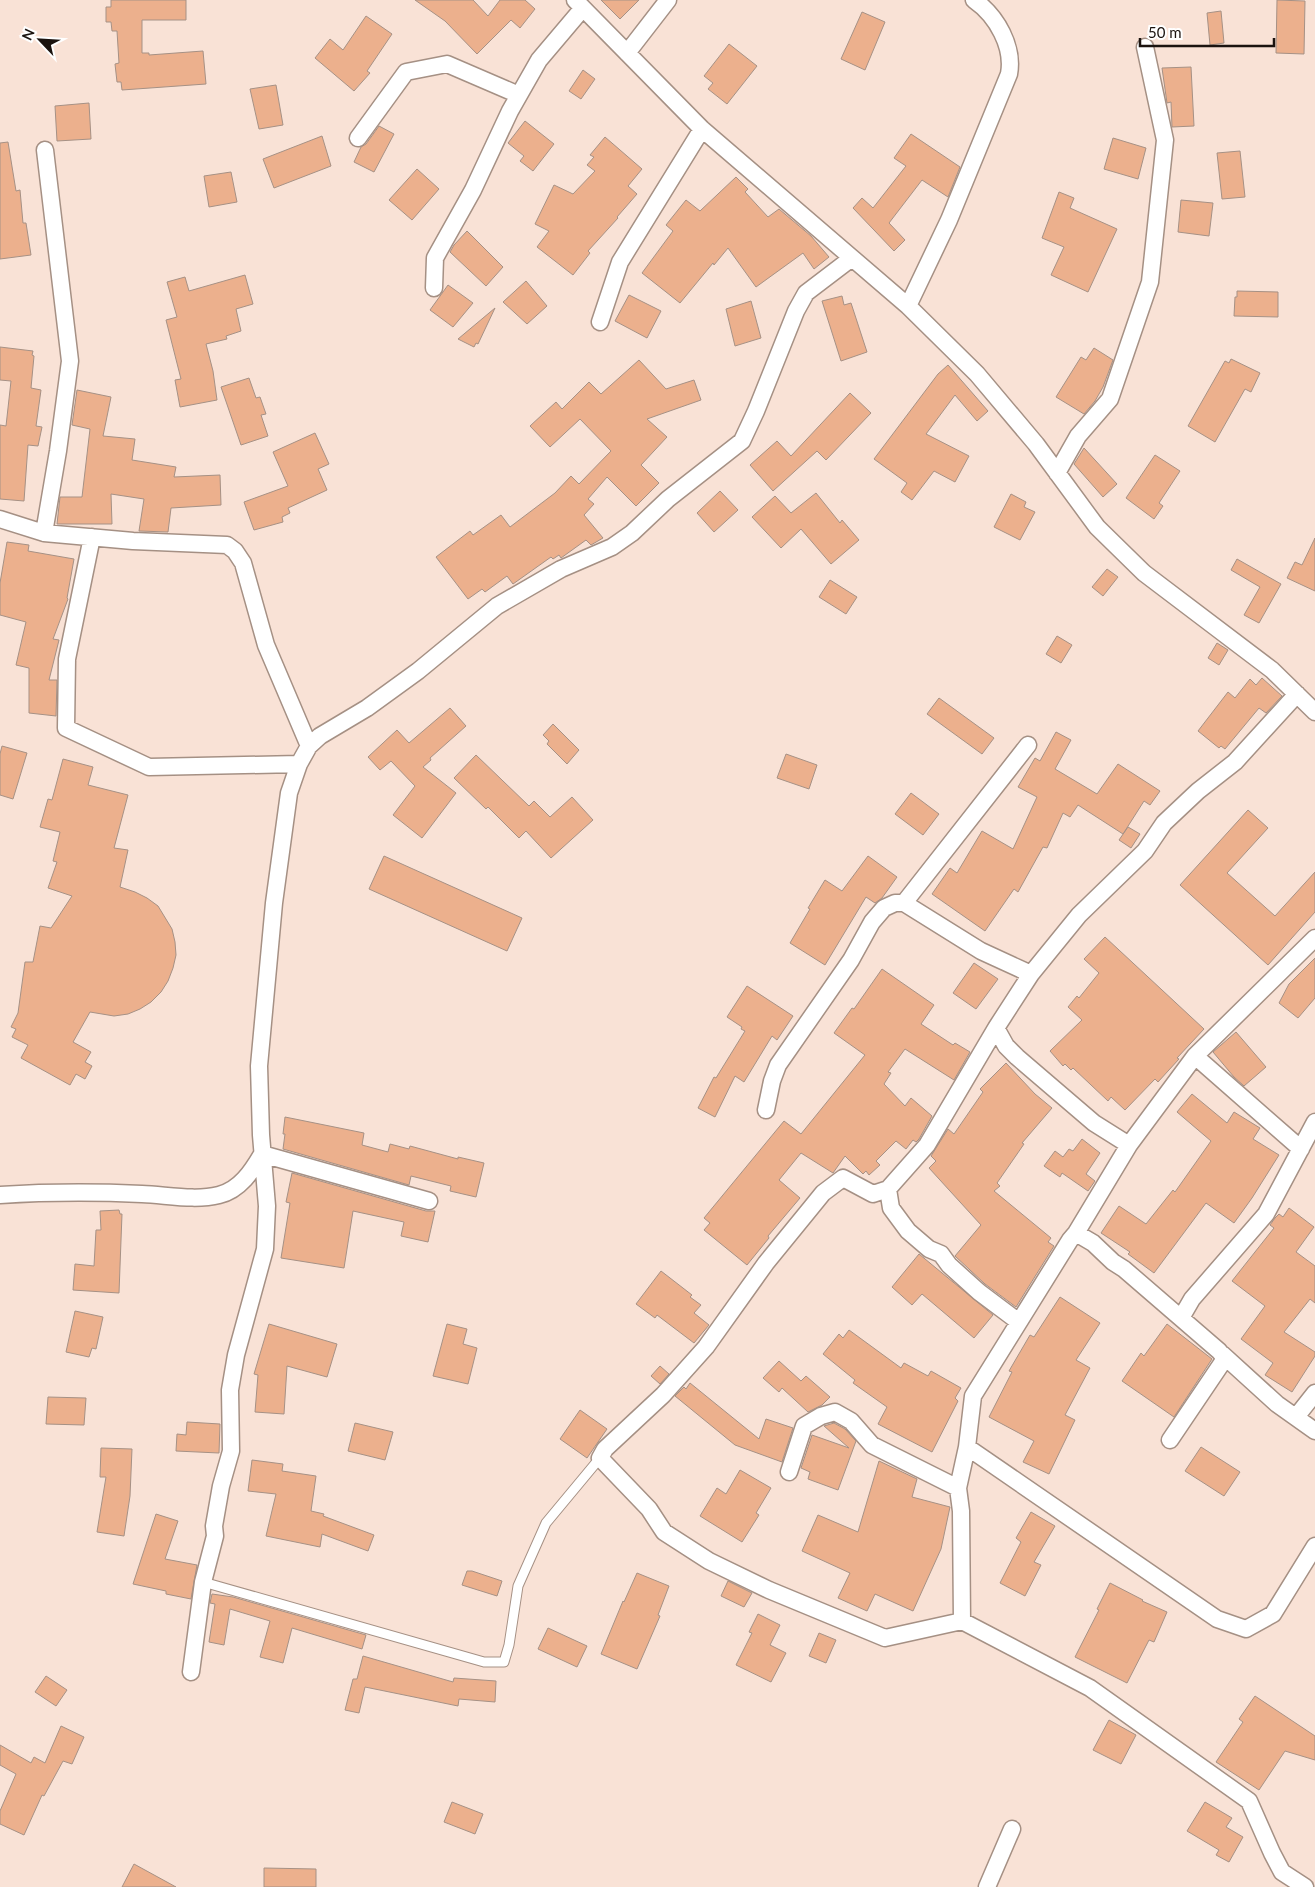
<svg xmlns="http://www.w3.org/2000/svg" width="1315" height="1887" font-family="Lato,sans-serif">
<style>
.building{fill:#ecb08d;stroke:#a69185}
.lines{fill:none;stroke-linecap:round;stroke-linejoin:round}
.lane-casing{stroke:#a59084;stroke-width:11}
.street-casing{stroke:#a59084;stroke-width:19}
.lane{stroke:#fff;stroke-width:9}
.street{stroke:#fff;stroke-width:16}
</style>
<rect width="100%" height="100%" fill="#f9e2d6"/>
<path class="building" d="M111 0H186V20H142V53H149V55L203 51 206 84 122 90 121 82H117L115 64 119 63 117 31H112L111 22H106V7H111Z
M415 0H473L488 16 500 0H525L535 9 520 28 511 20 477 54 445 21Z
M601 0H639L620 19Z
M1277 0 1305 1 1304 54 1276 53Z
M1221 11 1224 43 1210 45 1207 13Z
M862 12 885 22 865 70 841 59Z
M366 16 392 34 367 71 370 73 354 91 315 58 330 39 343 50Z
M729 44 757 66 727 104 708 89 713 83 704 76Z
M1191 67 1194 126 1172 127 1171 102 1167 103 1162 68Z
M583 70 595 79 581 99 569 91Z
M276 85 283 125 259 129 250 89Z
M89 103 91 139 57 141 55 106Z
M525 121 554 144 533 171 520 161 524 156 508 143Z
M379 126 394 134 374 172 354 162 361 147 366 144Z
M911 134 960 167 948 197 922 180 889 223 905 240 894 251 853 208 862 198 873 208 906 166 894 158Z
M322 136 331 166 274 188 263 159Z
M605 137 642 169 628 186 637 194 617 217 618 218 588 251 590 253 573 275 537 247 549 231 535 224 554 185 573 194 595 171 587 165 594 157 590 155Z
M1113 138 1146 148 1138 179 1104 169Z
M8 142 16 191 20 190 23 223H26L31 255 0 259V143Z
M1240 151 1245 197 1222 199 1217 153Z
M417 169 439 189 412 220 389 200Z
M231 172 237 202 209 207 204 176Z
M736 177 748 189 745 192 768 217 779 209 811 236 829 257 814 269 803 253 756 287 728 248 714 265 713 263 680 303 642 273 673 231 666 225 686 200 700 211Z
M1059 192 1074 198 1070 208 1117 229 1088 292 1051 275 1064 247 1042 238Z
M1181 200 1213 203 1209 236 1178 232Z
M467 231 503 267 486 286 450 252 454 245Z
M245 275 253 304 236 309 241 331 226 336 227 339 206 344 213 371 217 400 180 407 175 380 181 379 166 320 177 317 167 282 185 277 189 291Z
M526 281 547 306 527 324 503 302Z
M448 285 473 303 453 327 430 310Z
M1237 291 1278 292V317L1234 316 1235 297H1237Z
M629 295 661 311 647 338 615 321Z
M842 296 844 305 851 303 867 352 841 361 822 301Z
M751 301 761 338 735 346 726 309Z
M495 308 478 344 476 343 474 347 458 339Z
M0 347 33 351 32 355 34 356 31 388 41 390 36 426 42 427 38 446 28 445 24 501 0 499V425L6 426 11 381 0 380Z
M1094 348 1113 360 1103 387 1095 401 1084 414 1056 397 1081 357 1086 360Z
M1231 359 1260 373 1251 392 1245 389 1215 442 1188 426 1225 361 1229 363Z
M639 360 666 389 694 380 701 400 647 419 667 437 641 465 659 483 636 506 607 477 588 499 594 504 584 515 603 538 591 545 586 540 561 558 559 555 553 559 551 557 513 584 507 576 485 592 482 589 468 599 436 557 470 531 473 535 501 515 510 527 555 493 571 476 579 484 611 451 580 419 550 447 530 426 556 402 562 409 589 382 601 394Z
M948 365 988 411 977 421 955 395 926 434 969 456 955 482 934 471 912 500 901 492 907 483 874 459 938 374Z
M249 378 256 398 260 397 266 414 261 415 268 436 241 445 221 387Z
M77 390 111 397 103 436 135 439 132 460 176 467 174 477 220 475 221 505 171 508 168 532 139 531 144 499 111 494 112 524H57L60 497H82L90 429 72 425Z
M850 393 871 413 826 460 817 451 773 491 750 465 777 441 791 456Z
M315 433 329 464 318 469 327 490 288 508 290 513 282 517 283 522 254 530 244 502 288 486 273 452Z
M1084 448 1117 484 1103 497 1074 464Z
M1155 455 1180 471 1159 503 1163 506 1154 519 1126 498Z
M720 491 738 510 714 532 697 513Z
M816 493 840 523 842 520 859 540 831 564 801 529 781 548 752 517 775 496 791 513Z
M1011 494 1026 502 1024 507 1035 512 1020 540 994 527Z
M1315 538V591L1287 578 1295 562 1302 565Z
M7 542 29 545 28 551 74 559 67 598 68 599 53 639 59 640 49 680H57L56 716 29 713V668L16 665 26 622 0 615V583Z
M1237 559 1281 584 1259 623 1244 615 1260 587 1231 570Z
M1107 569 1118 577 1103 596 1092 587Z
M830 580 857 597 846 614 819 597Z
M1057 636 1072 645 1061 663 1046 654Z
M1217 643 1228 650 1219 665 1208 658Z
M1262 678 1282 696 1266 713 1259 708 1225 749 1221 746 1219 748 1198 731 1228 692 1235 698 1250 679 1256 685Z
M939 698 994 738 982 754 927 714Z
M450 708 466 726 430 758 431 760 423 767 456 793 422 838 393 815 415 786 391 761 380 770 368 757 397 730 409 743Z
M553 724 579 750 567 764 547 744 549 741 543 735Z
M1056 732 1071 740 1055 769 1097 794 1118 764 1160 791 1150 805 1144 801 1123 834 1078 805 1070 817 1063 813 1047 848 1043 847 1018 892 1014 889 985 931 932 894 950 868 957 873 982 831 1013 849 1037 797 1018 787 1035 758 1040 761Z
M2 746 27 753 13 799 0 795V754Z
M786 754 817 765 809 789 777 778Z
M476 755 529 806 534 801 550 817 572 797 593 820 551 858 526 831 519 838 488 807 486 809 454 778Z
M63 759 93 767 88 785 128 795 114 848 128 850 120 887 135 892 147 898 158 906 172 929 175 942 176 955 173 968 168 981 161 992 151 1002 140 1009 128 1014 114 1016 90 1012 73 1042 91 1052 85 1062 92 1066 85 1079 76 1074 70 1085 21 1058 28 1045 12 1037 16 1029 11 1027 18 1013 25 962H33L40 926 51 928 72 896 48 888 57 862 53 861 60 832 40 827 48 799 52 800Z
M911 793 939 814 923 835 895 814Z
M1248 810 1268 828 1227 873 1275 916 1315 872V912L1268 965 1180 885Z
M1128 827 1140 834 1131 848 1119 840Z
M384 856 522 918 507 951 369 889Z
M868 856 897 877 882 898 875 903 866 897 825 965 790 943 810 909 808 908 825 880 842 891Z
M1105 937 1204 1029 1177 1058 1179 1059 1158 1082 1155 1079 1125 1110 1111 1097 1108 1101 1073 1068 1071 1070 1065 1064 1063 1066 1050 1051 1082 1020 1068 1007 1077 996 1079 998 1099 973 1084 959Z
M1315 958V998L1298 1018 1279 1003 1289 984Z
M974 963 998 979 976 1009 953 993Z
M882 969 934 1005 921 1024 953 1045 955 1043 970 1052 954 1080 905 1049 888 1072 891 1073 884 1084 905 1106 911 1098 932 1116 919 1139 916 1142 913 1140 906 1149 896 1141 876 1161 880 1165 869 1175 866 1171 863 1174 845 1156 833 1173 801 1153 779 1180 800 1198 768 1236 769 1238 747 1265 704 1230 710 1223 704 1218 784 1121 801 1134 865 1055 834 1033 852 1008 854 1009Z
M747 986 793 1016 777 1040 772 1036 744 1082 735 1076 715 1117 698 1108 714 1077 716 1078 745 1031 741 1029 742 1027 727 1017Z
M1236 1032 1266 1067 1244 1086 1234 1077 1213 1052Z
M1006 1063 1035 1094 1052 1108 1022 1143 1024 1144 997 1183 1000 1186 994 1191 1051 1238 1048 1242 1054 1246 1016 1307 985 1284 955 1256 981 1225 929 1168 936 1161 931 1156 948 1129 954 1134 983 1092 980 1089Z
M1192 1094 1227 1123 1234 1112 1260 1128 1253 1139 1279 1155 1252 1198 1234 1223 1206 1203 1154 1273 1128 1254 1130 1252 1101 1233 1119 1206 1146 1224 1173 1190 1175 1192 1211 1141 1177 1112Z
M285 1117 364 1133 362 1145 388 1152 390 1144 409 1149 410 1146 458 1159V1157L484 1163 476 1197 450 1191 451 1186 411 1176 409 1185 283 1149 285 1134H283Z
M1082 1139 1100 1153 1086 1174 1095 1181 1088 1191 1062 1173 1060 1177 1044 1166 1055 1151 1063 1157 1069 1149 1073 1151Z
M292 1173 426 1211H435L428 1242 401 1236 404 1222 353 1211 344 1268 281 1258 290 1203 286 1202Z
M1289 1208 1314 1227 1296 1252 1315 1266V1303L1310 1299 1284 1332 1315 1352V1356L1292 1392 1265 1375 1273 1363 1241 1339 1265 1306 1232 1281 1274 1228 1270 1225 1275 1218 1279 1214 1283 1217Z
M119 1210 120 1214H122L119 1293 73 1290 75 1264 94 1266 96 1230H101L100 1211Z
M919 1254 993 1315 974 1338 922 1294 912 1305 892 1287Z
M661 1271 692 1295 690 1297 701 1305 694 1313 709 1325 694 1343 657 1315 655 1318 636 1304Z
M1060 1297 1100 1323 1076 1360 1090 1368 1065 1415 1075 1420 1049 1474 1023 1462 1034 1441 989 1417 1012 1372 1009 1371 1030 1335 1034 1337Z
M75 1311 103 1317 96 1349 92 1348 89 1357 66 1352Z
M269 1324 337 1344 327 1377 287 1366 284 1414 255 1412 258 1375 254 1374Z
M447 1324 467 1329 463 1344 477 1348 468 1384 433 1376Z
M1167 1324 1212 1359 1174 1417 1122 1381 1141 1353 1144 1356Z
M849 1330 901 1368 904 1363 928 1376 931 1371 961 1388 955 1398 958 1401 932 1452 878 1424 887 1407 853 1383 855 1380 823 1354 839 1334 843 1338Z
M779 1361 801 1381 806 1376 830 1397 822 1405 808 1412 782 1388 779 1392 763 1378Z
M660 1366 669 1374 660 1384 651 1376Z
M690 1383 759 1439 766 1419 793 1428 782 1462 735 1445 675 1396 684 1387 686 1389Z
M48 1397 86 1398 84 1425 46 1424Z
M580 1410 607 1429 587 1458 560 1439Z
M187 1422 220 1424 219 1453 176 1451 177 1434 186 1435Z
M355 1423 393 1432 385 1460 348 1451Z
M834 1423 845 1429 856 1441 838 1490 808 1479 810 1472 801 1468 812 1435 849 1448 824 1426Z
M1201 1447 1240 1472 1224 1496 1185 1471Z
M101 1448 132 1449 130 1496 124 1536 97 1532 106 1477H100Z
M252 1460 283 1464 282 1471 316 1476 311 1511 324 1514 323 1516 374 1535 368 1551 322 1534 320 1547 266 1536 276 1494 248 1491Z
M879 1461 917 1479 912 1497 950 1507 941 1549 913 1611 875 1594 867 1611 838 1598 850 1573 802 1551 818 1515 858 1532Z
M740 1470 771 1488 756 1513 759 1515 742 1542 700 1516 717 1488 726 1494Z
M1031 1512 1055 1526 1034 1562 1041 1565 1025 1596 1000 1583 1021 1542 1016 1538Z
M156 1514 178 1521 165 1559 197 1565 191 1599 166 1594V1591L133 1584Z
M467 1571H472L502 1581 497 1596 462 1585Z
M637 1573 669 1586 658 1615 660 1616 637 1669 601 1654 623 1601 624 1602Z
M728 1581 752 1593 744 1607 721 1596Z
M1110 1583 1143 1600 1142 1601 1167 1612 1154 1642 1149 1640 1127 1683 1075 1657 1099 1610 1097 1609Z
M212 1594 233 1597 366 1635 362 1649 292 1628 283 1663 260 1657 270 1621 230 1609 224 1645 209 1642 215 1604 210 1603Z
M758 1614 780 1625 770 1645 786 1653 771 1682 736 1665 752 1633 749 1632Z
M548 1628 587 1646 577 1667 538 1649Z
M819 1633 836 1640 826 1663 809 1656Z
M363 1656 453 1682 454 1678 496 1681 495 1702 459 1699 458 1706 365 1687 359 1713 345 1710 353 1679H357Z
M46 1676 67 1690 56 1706 35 1692Z
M1255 1696 1315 1736V1760L1285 1751 1259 1790 1216 1762 1243 1722 1239 1719Z
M1109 1720 1136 1735 1121 1764 1093 1750Z
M61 1726 84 1737 72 1764 63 1761 44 1796 42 1795 24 1835 0 1824V1811L16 1774 0 1765V1745L31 1763 34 1757 45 1763Z
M452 1802 483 1814 475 1834 444 1822Z
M1205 1802 1232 1818 1226 1827 1243 1837 1229 1862 1216 1855 1219 1850 1187 1831Z
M134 1864 176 1887H122Z
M264 1868 316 1869V1887H264Z"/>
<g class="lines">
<defs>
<path id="lane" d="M203 1582 484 1662H504L509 1645 518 1586 546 1523 600 1458"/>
<path id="street" d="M575 0 702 129 908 306 977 374 1036 444 1097 527 1144 573 1272 670 1315 712
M627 53 668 0
M358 138 406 72 447 64 519 95
M434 288 435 258 473 190 510 111 539 60 583 8
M908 306 949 220 1009 74C1014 47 997 16 974 0
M600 322 620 262 702 129
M1057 473 1078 436 1110 399 1150 282 1165 140 1145 47
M0 519 44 533 133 541 227 545 235 551 243 563 266 645 309 746
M44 533 58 451 70 361 45 150
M92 537 67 659 66 728 149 767 299 764
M1297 694 1235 762 1198 791 1164 823 1145 851 1079 915 1031 974 996 1028 927 1145 888 1189 873 1194 843 1178 823 1193 810 1209 766 1263 706 1347 663 1395 605 1449 600 1458 649 1509 664 1532 709 1561 769 1590 885 1638 962 1621 961 1511 958 1488 967 1447 973 1396 1070 1240 1076 1233 1129 1145 1195 1056 1315 938
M904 903 1028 745
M996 1028 1006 1046 1017 1057 1094 1123 1129 1145
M1195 1056 1301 1149
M766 1110 772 1081 778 1065 851 960 872 922 884 908 895 903H904L981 951 1031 974
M262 1154 429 1201
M888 1189 891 1208 908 1231 929 1249 941 1254 949 1265 979 1292 1019 1322
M0 1195C48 1192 95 1192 142 1194 167 1195 195 1201 219 1195 240 1190 252 1171 262 1154
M1076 1233 1093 1243 1113 1262 1124 1269 1219 1351 1224 1357 1222 1363 1170 1440
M1181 1318 1192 1299 1266 1214 1315 1122
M1222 1354 1277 1404 1315 1431
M1296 1417 1315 1393
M967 1447 1217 1619 1246 1629 1273 1614 1315 1546
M789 1472 804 1426 821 1416 835 1412 851 1421 872 1445 958 1488
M962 1621 1090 1688 1249 1801 1272 1853 1282 1872 1305 1887
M191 1672 203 1582 215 1536 214 1526 221 1486 231 1451 230 1390 236 1355 265 1249 267 1206 261 1135 259 1066 274 903 289 793 299 764 309 746 320 736 367 708 418 671 497 606 561 569 612 547 632 533 668 499 742 441 756 411 796 311 806 293 852 258
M987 1887 1012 1829"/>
</defs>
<use href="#lane" class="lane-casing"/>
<use href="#street" class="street-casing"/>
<use href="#lane" class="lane"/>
<use href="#street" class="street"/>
</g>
<g transform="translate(40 40) rotate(295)" stroke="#ffffff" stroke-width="4" paint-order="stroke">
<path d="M0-4L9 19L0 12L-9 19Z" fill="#1b130f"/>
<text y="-8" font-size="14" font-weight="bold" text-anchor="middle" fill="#1b130f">N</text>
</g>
<path d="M1140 38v8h134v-8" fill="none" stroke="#1b130f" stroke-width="2.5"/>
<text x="1148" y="38" font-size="15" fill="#1b130f" stroke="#ffffff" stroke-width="4" paint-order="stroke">50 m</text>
</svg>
